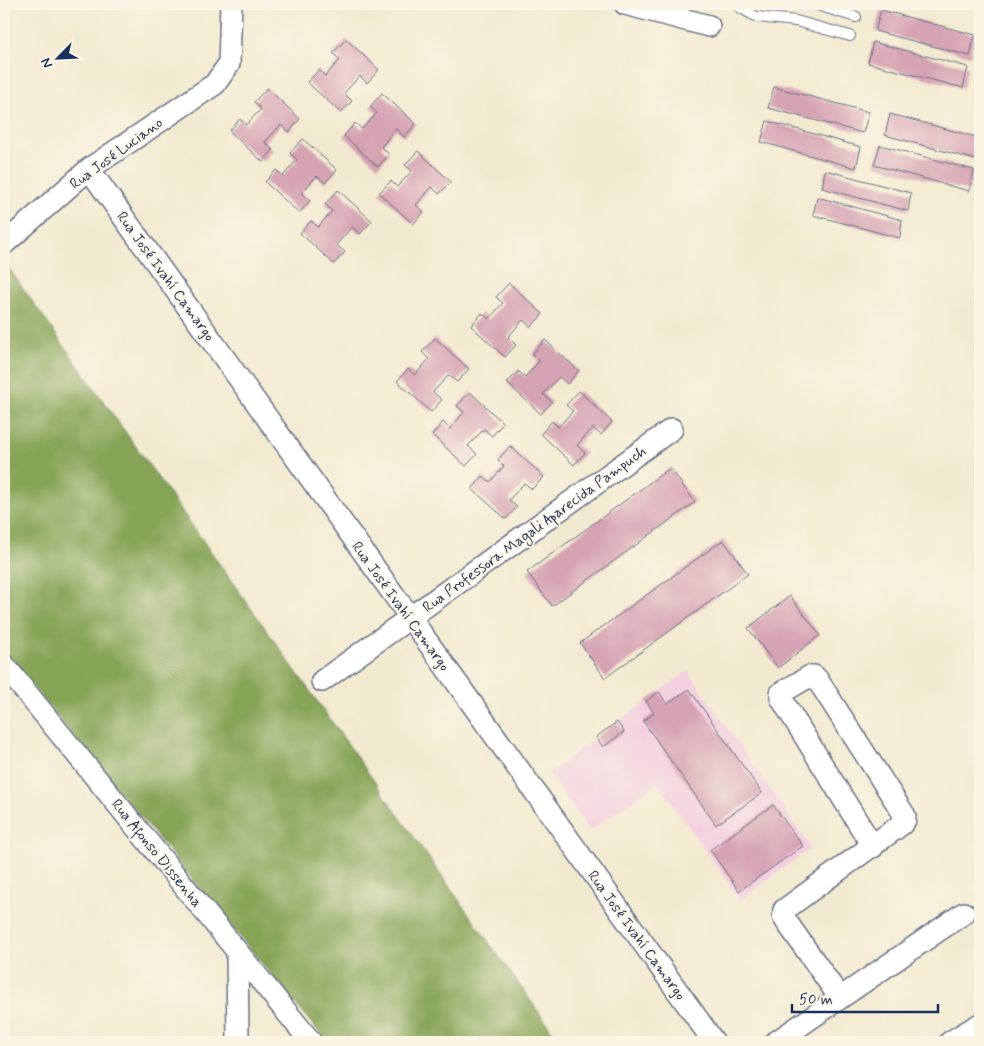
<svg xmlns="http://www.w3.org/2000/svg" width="984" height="1046" font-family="Mynerve,sans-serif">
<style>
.built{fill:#f3cfdf}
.forest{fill:#86a456;stroke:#506a5a}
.building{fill:#d6a3b4}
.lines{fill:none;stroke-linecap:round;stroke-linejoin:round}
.service-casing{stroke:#667086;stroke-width:12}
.minor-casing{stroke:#667086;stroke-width:24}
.service{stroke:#fff;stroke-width:10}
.minor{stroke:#fff;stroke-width:21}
.labels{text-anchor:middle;stroke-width:4;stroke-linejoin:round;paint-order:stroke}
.street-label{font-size:15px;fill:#1b2f5e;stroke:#fcf5e5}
</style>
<rect width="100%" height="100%" fill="#fcf5e5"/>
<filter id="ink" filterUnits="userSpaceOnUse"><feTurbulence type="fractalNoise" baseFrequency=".02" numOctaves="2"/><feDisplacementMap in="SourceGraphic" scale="10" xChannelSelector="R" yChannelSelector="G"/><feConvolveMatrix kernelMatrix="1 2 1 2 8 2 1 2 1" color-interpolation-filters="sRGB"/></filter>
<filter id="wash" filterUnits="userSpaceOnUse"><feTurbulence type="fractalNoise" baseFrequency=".0096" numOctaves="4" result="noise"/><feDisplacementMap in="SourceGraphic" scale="20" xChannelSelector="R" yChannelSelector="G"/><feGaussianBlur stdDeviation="1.12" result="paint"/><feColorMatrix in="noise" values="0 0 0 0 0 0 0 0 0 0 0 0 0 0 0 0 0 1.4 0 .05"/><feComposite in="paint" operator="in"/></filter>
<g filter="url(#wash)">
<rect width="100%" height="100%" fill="#f2ead0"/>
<path class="built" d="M688 671 811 848 740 900 658 783 589 831 548 773Z"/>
<path class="forest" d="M5 263 560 1042H327L4 652V457L12 450 4 440Z"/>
<g id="blocks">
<path class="building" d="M881 10 975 35 970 56 875 31Z
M346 39 379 70 367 83 360 76 344 93 352 101 341 113 307 82 319 70 325 76 340 60 333 53Z
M873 42 968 67 963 88 868 63Z
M774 87 869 112 863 133 768 108Z
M267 88 300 119 289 132 281 125 265 142 273 150 263 162 229 131 240 119 246 125 261 109 254 102Z
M382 93 416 124 404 137 396 129 381 147 389 154 378 167 344 136 355 123 362 129 377 113 370 107Z
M890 114 980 138V161L885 135Z
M767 121 861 147 856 168 761 142Z
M303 139 337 170 325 183 317 176 301 193 310 201 299 213 265 182 276 170 283 176 297 160 290 153Z
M880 145 974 170 969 191 874 165Z
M418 151 451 182 439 194 432 187 416 205 424 212 413 224 379 193 391 181 397 187 412 171 405 165Z
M825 170 911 193 908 211 822 188Z
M338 190 372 221 360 234 352 227 336 245 345 252 334 264 300 233 311 221 318 227 332 211 325 204Z
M817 197 902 220 900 238 813 215Z
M509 283 543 314 531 327 523 320 508 337 516 345 505 357 471 326 482 313 489 319 503 303 496 297Z
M435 338 469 369 457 382 449 375 433 392 442 400 431 412 397 381 408 369 415 375 429 359 422 352Z
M545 340 579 371 567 384 559 377 543 394 552 402 541 414 507 383 518 371 525 377 539 361 532 354Z
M579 391 612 422 601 435 593 428 577 445 585 453 574 465 541 434 552 421 558 427 573 411 566 405Z
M470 392 503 423 492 436 484 429 468 446 477 454 466 466 432 435 443 422 450 429 464 412 457 406Z
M510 446 544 477 532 489 524 483 509 500 517 507 506 519 472 489 483 476 490 482 504 466 498 460Z
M670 468 695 502 552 606 527 572Z
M723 540 748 574 605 678 580 643Z
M790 596 820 635 778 668 748 628Z
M689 689 762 793 716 825 643 721 654 713 646 701 659 692 667 704Z
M617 722 624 732 603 747 596 737Z
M773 805 803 846 739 891 710 850Z"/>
</g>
</g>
<g filter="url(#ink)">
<use href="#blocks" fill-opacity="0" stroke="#667086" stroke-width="1"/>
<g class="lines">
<defs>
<path id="service" d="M739 4V7L757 17 796 21 850 36
M814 4 856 17"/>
<path id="minor" d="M625 4 709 26
M89 169 714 1042
M4 244 89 169 215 84 229 64 231 4
M4 665 311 1042
M322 681 672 429
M237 951 238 1042
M840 998 786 921 783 916 784 910 902 824 905 820V816L817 679 814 676H810L781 693V698L873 847
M776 1042 964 913
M950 1042 980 1024"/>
</defs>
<use href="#service" class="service-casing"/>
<use href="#minor" class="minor-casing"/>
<use href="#service" class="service"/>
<use href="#minor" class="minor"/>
</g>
</g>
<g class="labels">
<g class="street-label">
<text transform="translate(116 153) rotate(-36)" y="5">Rua José Luciano</text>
<text transform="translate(166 276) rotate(54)" y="5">Rua José Ivahí Camargo</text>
<text transform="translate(534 529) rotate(-36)" y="5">Rua Professora Magali Aparecida Pampuch</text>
<text transform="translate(401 606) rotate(54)" y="5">Rua José Ivahí Camargo</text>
<text transform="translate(157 853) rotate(51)" y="5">Rua Afonso Dissenha</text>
<text transform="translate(637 935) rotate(54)" y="5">Rua José Ivahí Camargo</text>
</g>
</g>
<rect width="984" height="1046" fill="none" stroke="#fcf5e5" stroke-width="20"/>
<g transform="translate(58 58) rotate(246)" stroke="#fcf5e5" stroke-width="4" paint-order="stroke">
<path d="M0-4L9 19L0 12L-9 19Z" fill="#1b2f5e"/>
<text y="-8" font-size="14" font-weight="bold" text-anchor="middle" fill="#1b2f5e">N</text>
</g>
<path d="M792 1004v8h146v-8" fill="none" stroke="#1b2f5e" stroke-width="2.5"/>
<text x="799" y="1004" font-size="15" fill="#1b2f5e" stroke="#fcf5e5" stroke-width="4" paint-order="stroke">50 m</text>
</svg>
